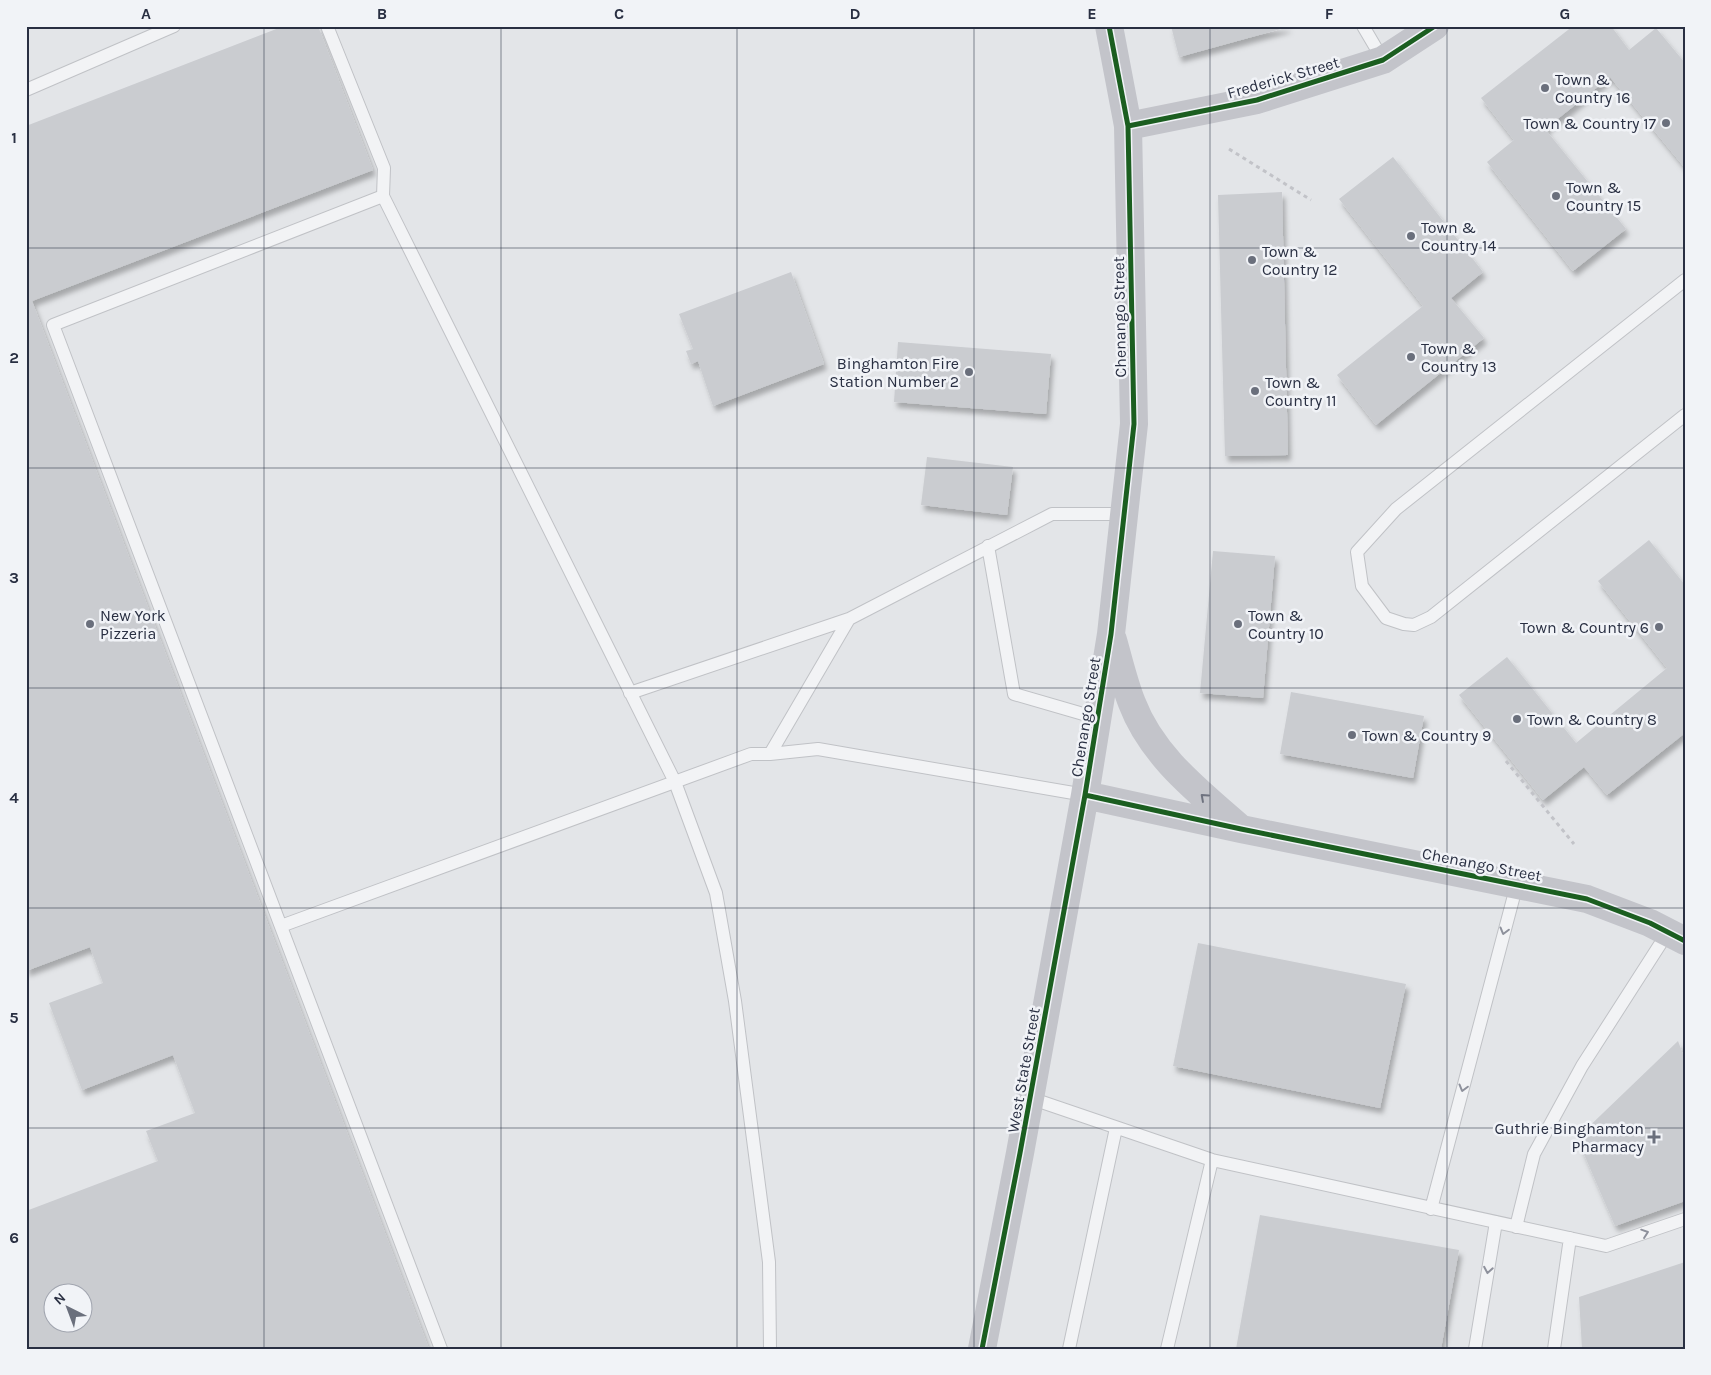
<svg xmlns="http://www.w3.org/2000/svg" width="1711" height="1375" font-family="Karla,sans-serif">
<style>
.building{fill:#caccd0;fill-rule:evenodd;filter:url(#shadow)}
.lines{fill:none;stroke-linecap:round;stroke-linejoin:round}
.lane-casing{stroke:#c0c2c6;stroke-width:14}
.path{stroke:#c2c3c8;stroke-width:3;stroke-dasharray:4 4;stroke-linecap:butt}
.lane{stroke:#f2f3f5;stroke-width:12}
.secondary{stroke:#c3c4ca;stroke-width:28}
.cycleway-casing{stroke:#f1f3f7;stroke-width:8}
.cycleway{stroke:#1b5e20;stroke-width:5}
.oneway{stroke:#6e727f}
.oneway2{stroke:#8e919c}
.grid{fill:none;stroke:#292f42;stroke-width:1;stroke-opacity:0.55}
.poi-dot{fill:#6a6f7c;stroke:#f1f3f7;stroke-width:2}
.labels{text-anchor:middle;stroke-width:5;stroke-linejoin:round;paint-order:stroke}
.street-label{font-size:16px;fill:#292f42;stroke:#f1f3f7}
.poi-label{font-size:16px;fill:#292f42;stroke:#f1f3f7;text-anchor:start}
.neatline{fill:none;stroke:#292f42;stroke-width:2}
.grid-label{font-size:16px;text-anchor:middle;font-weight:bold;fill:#292f42}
</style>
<defs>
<filter id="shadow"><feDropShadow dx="3" dy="5.5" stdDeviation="2.5" flood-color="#0004"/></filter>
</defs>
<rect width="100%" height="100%" fill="#e3e5e8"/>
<path class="building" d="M284 26H318L373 170 32 301 429 1349H26V1211L158 1161 146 1131 195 1113 173 1055 82 1090 49 1003 103 983 90 947 26 971V126ZM52 1292H82V1322H52Z
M1171 26H1288V27L1179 57Z
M1573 26H1611L1629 50 1656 28 1685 63V168L1610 77 1545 129 1626 229 1573 271 1487 162 1514 140 1481 98Z
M1393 157 1483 272 1451 298 1484 338 1376 425 1337 375 1423 306 1339 199Z
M1282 192 1288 455 1225 456 1218 195Z
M791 272 824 364 713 406 698 361 691 364 686 351 693 349 679 314Z
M898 342 1051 354 1046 414 894 402Z
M927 457 1013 467 1007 515 921 505Z
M1649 540 1685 585V733L1607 795 1584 767 1543 800 1459 695 1507 657 1576 743 1667 668 1598 581Z
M1213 551 1275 556 1263 698 1200 693Z
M1291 692 1424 716 1413 778 1280 754Z
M1198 943 1406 984 1380 1108 1173 1066Z
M1678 1041 1685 1060V1201L1615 1226 1577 1138Z
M1260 1215 1459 1250 1441 1349H1236Z
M1685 1262V1349H1582L1579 1297Z"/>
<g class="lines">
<defs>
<path id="lane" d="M327 26 384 168 383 196 675 782 716 893 735 1001 769 1262 770 1349
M1363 26 1383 60
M26 90 174 26
M383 196 53 325 441 1349
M1685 280 1396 509 1357 552 1362 586 1386 618 1404 624 1414 625 1431 617 1685 415
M988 546 1014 694 1097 718
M630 693 849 619
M770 754 849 619 1052 514H1124
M281 926 751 754H770L818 749 1085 795
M1030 1098 1212 1160 1606 1246 1685 1219
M1431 1209 1517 884
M1516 1227 1534 1154 1582 1066 1668 932
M1069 1349 1116 1128
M1167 1349 1212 1160
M1475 1349 1496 1222
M1554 1349 1570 1238"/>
</defs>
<use href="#lane" class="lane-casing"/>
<path class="path" d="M1229 149 1311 200
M1506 761 1574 844"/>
<use href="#lane" class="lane"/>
<path class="secondary" d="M1128 126 1257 100 1383 60 1435 26
M1113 640C1119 661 1124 683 1132 703 1152 756 1198 791 1240 828
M1085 795 1241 829 1587 899 1650 923 1685 941
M982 1349 1020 1153 1085 795 1111 634 1134 424 1128 126 1109 26"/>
<defs>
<path id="cycleway" d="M1128 126 1257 100 1383 60 1435 26
M1085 795 1241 829 1587 899 1650 923 1685 941
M982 1349 1020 1153 1085 795 1111 634 1134 424 1128 126 1109 26"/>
</defs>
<use href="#cycleway" class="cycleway-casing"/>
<use href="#cycleway" class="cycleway"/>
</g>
<defs><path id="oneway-chevron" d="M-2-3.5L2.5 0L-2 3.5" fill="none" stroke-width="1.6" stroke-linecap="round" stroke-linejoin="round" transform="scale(1.25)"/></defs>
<use class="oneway" href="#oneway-chevron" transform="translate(1204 797) rotate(-138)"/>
<g class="oneway2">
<use href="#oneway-chevron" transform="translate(1504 931) rotate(105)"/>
<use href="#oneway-chevron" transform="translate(1463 1088) rotate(105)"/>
<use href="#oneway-chevron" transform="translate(1645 1233) rotate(-19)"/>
<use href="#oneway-chevron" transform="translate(1488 1270) rotate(100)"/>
</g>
<path class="grid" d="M264 26V1349M501 26V1349M737 26V1349M974 26V1349M1210 26V1349M1447 26V1349M26 248H1685M26 468H1685M26 688H1685M26 908H1685M26 1128H1685"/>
<g class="poi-dot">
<circle cx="1545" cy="88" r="5"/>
<circle cx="1666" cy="123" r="5"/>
<circle cx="1556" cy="196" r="5"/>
<circle cx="1411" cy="236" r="5"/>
<circle cx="1252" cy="260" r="5"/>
<circle cx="1411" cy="357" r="5"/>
<circle cx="969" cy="372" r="5"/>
<circle cx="1255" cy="391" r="5"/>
<circle cx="90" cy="624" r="5"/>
<circle cx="1238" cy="624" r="5"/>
<circle cx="1659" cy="627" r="5"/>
<circle cx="1517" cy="719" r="5"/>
<circle cx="1352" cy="735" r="5"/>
<path d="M1651.5 1129.5h5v5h5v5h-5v5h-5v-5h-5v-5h5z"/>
</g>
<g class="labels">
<g class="street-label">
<text transform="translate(1283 77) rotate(-16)" y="6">Frederick Street</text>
<text transform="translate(1119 317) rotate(-91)" y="6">Chenango Street</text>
<text transform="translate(1085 717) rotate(-81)" y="6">Chenango Street</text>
<text transform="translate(1482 864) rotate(11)" y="6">Chenango Street</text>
<text transform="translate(1023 1070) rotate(-80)" y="6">West State Street</text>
</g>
<g class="poi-label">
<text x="1555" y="85">Town &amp;<tspan x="1555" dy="18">Country 16</tspan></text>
<text x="1656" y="129" text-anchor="end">Town &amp; Country 17</text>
<text x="1566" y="193">Town &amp;<tspan x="1566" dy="18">Country 15</tspan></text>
<text x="1421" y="233">Town &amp;<tspan x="1421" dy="18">Country 14</tspan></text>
<text x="1262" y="257">Town &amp;<tspan x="1262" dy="18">Country 12</tspan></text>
<text x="1421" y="354">Town &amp;<tspan x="1421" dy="18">Country 13</tspan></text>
<text x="959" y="369" text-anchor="end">Binghamton Fire<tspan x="959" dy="18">Station Number 2</tspan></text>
<text x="1265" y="388">Town &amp;<tspan x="1265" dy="18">Country 11</tspan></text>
<text x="100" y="621">New York<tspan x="100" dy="18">Pizzeria</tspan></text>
<text x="1248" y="621">Town &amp;<tspan x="1248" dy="18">Country 10</tspan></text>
<text x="1649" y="633" text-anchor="end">Town &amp; Country 6</text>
<text x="1527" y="725">Town &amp; Country 8</text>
<text x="1362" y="741">Town &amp; Country 9</text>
<text x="1644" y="1134" text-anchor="end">Guthrie Binghamton<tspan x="1644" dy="18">Pharmacy</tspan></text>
</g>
</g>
<rect width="1711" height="1375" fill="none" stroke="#f1f3f7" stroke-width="55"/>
<g transform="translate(68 1308) rotate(318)"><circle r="24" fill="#f1f3f7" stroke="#a1a5af"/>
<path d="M0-4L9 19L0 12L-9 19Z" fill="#6a6f7c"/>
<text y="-8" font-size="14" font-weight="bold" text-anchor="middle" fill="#292f42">N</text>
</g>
<rect x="28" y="28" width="1656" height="1320" class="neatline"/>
<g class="grid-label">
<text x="146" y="19">A</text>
<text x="382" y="19">B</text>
<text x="619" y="19">C</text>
<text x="855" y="19">D</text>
<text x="1092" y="19">E</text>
<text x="1329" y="19">F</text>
<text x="1565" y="19">G</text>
<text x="14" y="143">1</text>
<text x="14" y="363">2</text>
<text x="14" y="583">3</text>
<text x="14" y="803">4</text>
<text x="14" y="1023">5</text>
<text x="14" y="1243">6</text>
</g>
</svg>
